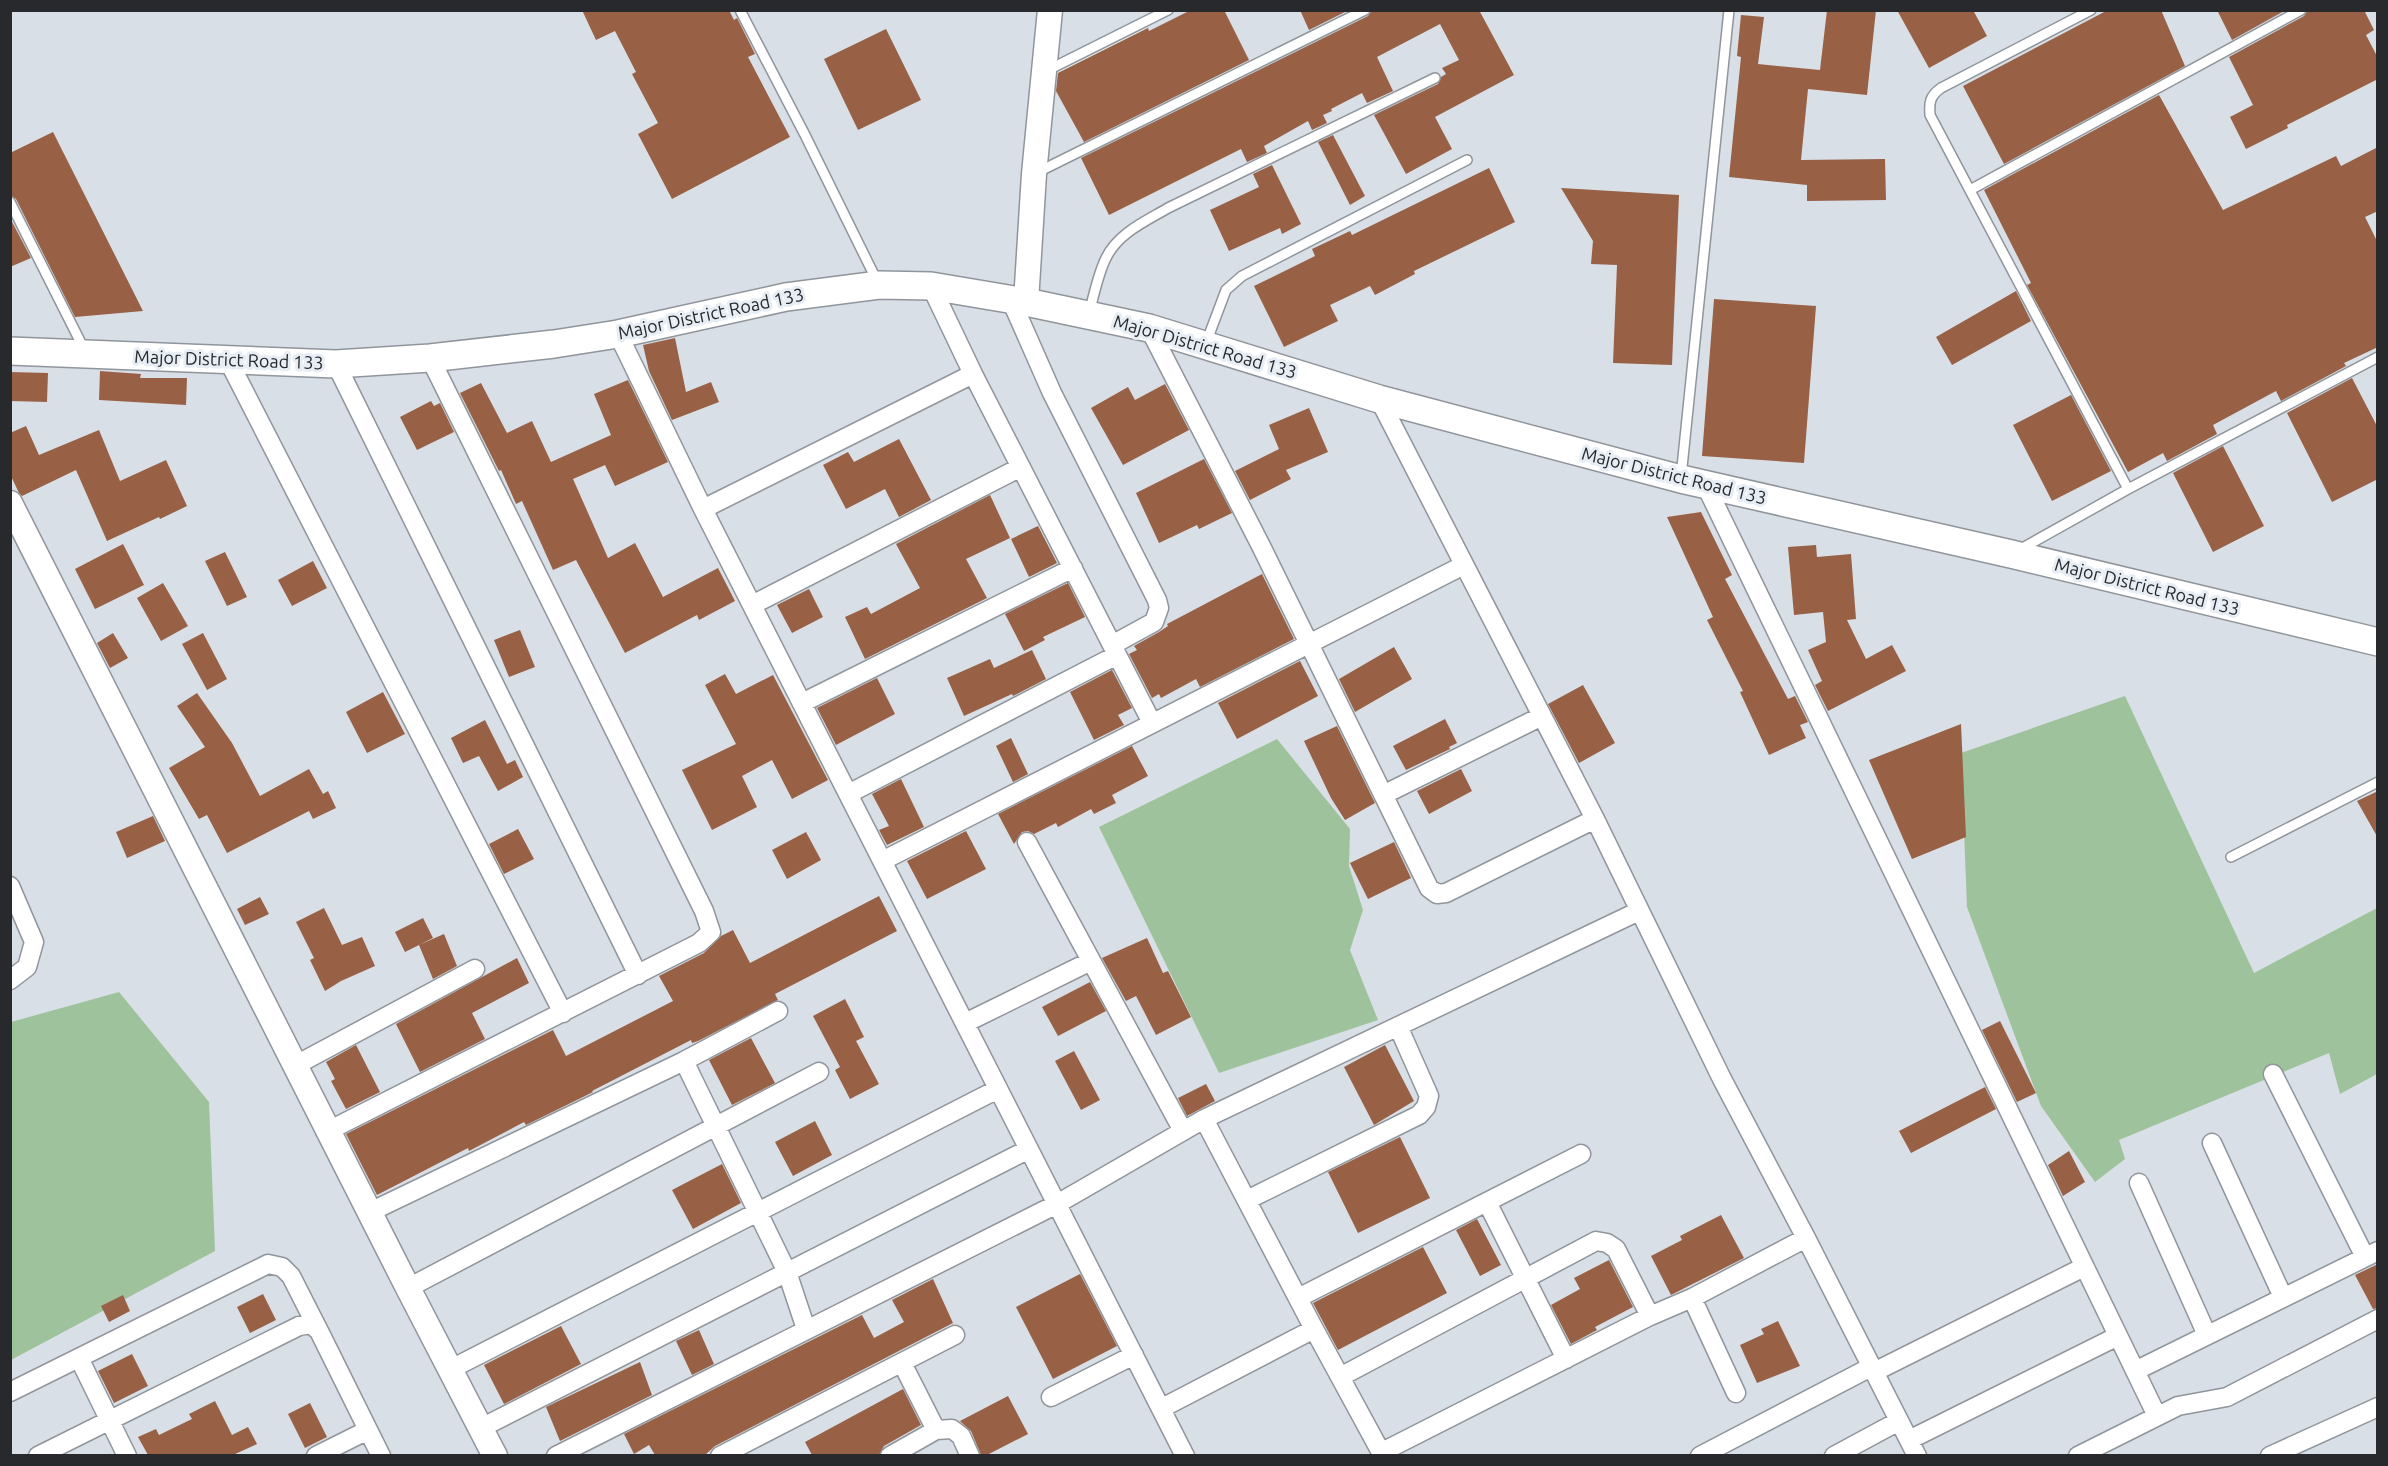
<svg xmlns="http://www.w3.org/2000/svg" width="2388" height="1466" font-family="Ubuntu,sans-serif">
<style>
.green{fill:#9ec29c}
.building{fill:#986045}
.lines{fill:none;stroke-linecap:round;stroke-linejoin:round}
.service-casing{stroke:#8f959b;stroke-width:12}
.minor-casing{stroke:#8f959b;stroke-width:21}
.tertiary-casing{stroke:#8f959b;stroke-width:27}
.secondary-casing{stroke:#8f959b;stroke-width:30}
.service{stroke:#fff;stroke-width:9}
.minor{stroke:#fff;stroke-width:18}
.tertiary{stroke:#fff;stroke-width:24}
.secondary{stroke:#fff;stroke-width:27}
.labels{text-anchor:middle;stroke-width:6;stroke-linejoin:round;paint-order:stroke}
.street-label{font-size:18px;fill:#27292c;stroke:#e6edf4}
</style>
<rect width="100%" height="100%" fill="#d9dfe6"/>
<path class="green" d="M2125 696 2254 973 2377 908V1074L2340 1094 2329 1053 2119 1140 2125 1159 2095 1182 2041 1106 1967 907 1961 753Z
M1277 739 1350 829 1349 866 1363 910 1350 950 1378 1020 1219 1073 1099 827Z
M119 992 209 1102 215 1251 11 1360V1022Z"/>
<path class="building" d="M582 10H729L734 20 737 18 755 54 748 57 790 137 672 199 638 134 658 123 632 74 636 72 615 31 596 40Z
M1191 10H1224L1249 60 1084 142 1056 91 1058 73 1148 28 1149 31Z
M1300 10H1349L1309 30Z
M1372 10H1479L1514 75 1435 117 1452 149 1406 174 1374 115 1438 84 1441 77 1446 74 1442 68 1459 60 1440 24 1377 57 1393 91 1367 103 1362 93 1331 109 1332 111 1323 115 1327 123 1312 130 1308 121 1264 146 1267 153 1247 162 1241 149 1109 215 1081 158 1368 16Z
M1827 10H1876L1867 95 1808 89 1801 160 1885 159 1886 200 1807 201V185L1729 177 1741 57 1737 56 1741 15 1764 17 1758 64 1820 70Z
M1897 10H1973L1987 36 1929 68Z
M2108 10H2161L2185 66 2004 164 1963 86Z
M2217 10H2286L2232 40Z
M2308 10H2364L2374 30 2366 35 2378 58V79L2287 125 2288 128 2246 149 2230 117 2253 105 2229 57 2304 16Z
M886 29 921 100 858 130 824 59Z
M2159 95 2223 210 2336 156 2341 166 2378 147V211L2365 217 2378 243V347L2344 363 2346 366 2281 401 2276 391 2213 425 2217 434 2167 461 2163 453 2128 472 2027 285 2031 283 1984 190Z
M53 132 143 311 75 317 16 199 10 195V153Z
M1333 135 1365 196 1350 205 1318 142Z
M1272 165 1301 224 1282 234 1280 228 1229 251 1210 210 1259 187 1253 174Z
M1489 168 1515 222 1414 271 1415 274 1375 295 1370 286 1330 305 1338 321 1284 347 1254 286 1315 256 1312 249 1350 231 1352 235Z
M1561 188 1679 195 1672 365 1613 363 1617 265 1591 264 1593 241Z
M10 218 31 258 10 267Z
M2016 291 2031 321 1952 365 1936 337Z
M1714 299 1816 306 1804 463 1702 456Z
M675 338 686 392 711 382 719 402 672 420 649 371 643 345Z
M100 371 141 374 140 378H187L186 405 99 400Z
M10 372 48 373 47 402 10 401Z
M2352 378 2378 428V479L2332 502 2287 413Z
M628 380 668 462 615 486 605 465 573 479 608 558 635 543 663 597 718 568 735 601 699 620 697 615 625 653 576 560 553 570 522 501 516 504 501 470 499 471 460 393 481 383 507 433 532 421 551 462 611 435 594 394Z
M1165 384 1189 430 1123 465 1091 408 1128 387 1135 400Z
M2071 395 2111 471 2052 501 2013 425Z
M431 401 434 406 440 403 454 432 417 450 400 417Z
M1309 408 1328 452 1286 470 1291 479 1250 500 1235 471 1279 449 1269 425Z
M26 426 39 455 99 430 120 481 166 460 187 506 160 519 159 517 107 541 76 470 22 496 19 493 10 474V433Z
M899 439 931 500 899 517 885 489 846 509 823 465 848 452 854 462Z
M2223 446 2264 526 2213 552 2173 473Z
M1204 459 1232 513 1199 529 1197 525 1159 543 1136 493Z
M990 495 1010 538 966 559 987 598 865 659 845 617 867 607 871 614 920 588 896 544Z
M1701 512 1732 575 1725 579 1788 699 1795 696 1808 722 1800 725 1806 738 1769 755 1740 692 1743 691 1707 620 1713 617 1667 517Z
M1038 526 1057 563 1029 577 1011 539Z
M123 544 144 585 95 609 75 569Z
M1816 545 1817 557 1851 554 1856 619 1847 620 1866 659 1892 645 1906 671 1828 711 1815 685 1822 681 1808 650 1826 642 1823 612 1794 615 1788 547Z
M225 552 247 597 227 606 205 561Z
M313 561 327 588 292 606 278 580Z
M1262 574 1294 639 1200 687 1196 679 1161 698 1159 694 1152 698 1129 654 1137 650 1134 646 1159 632 1168 626 1167 624Z
M163 583 188 626 161 641 137 598Z
M1068 583 1085 617 1043 637 1045 640 1024 651 1005 614Z
M809 589 823 617 792 633 777 605Z
M520 630 535 667 509 677 494 640Z
M113 633 128 658 110 668 97 643Z
M203 633 227 679 207 690 182 644Z
M1394 647 1412 679 1355 712 1339 679Z
M1032 650 1046 679 1013 696 1012 694 964 716 947 678 990 659 994 668Z
M1300 661 1318 696 1237 739 1218 703Z
M1112 670 1132 708 1118 715 1124 725 1094 740 1070 692Z
M725 674 736 694 773 675 828 780 792 799 772 760 742 776 757 807 712 830 682 770 736 744 705 685Z
M877 678 895 714 836 745 817 708Z
M1583 685 1615 743 1579 763 1548 704Z
M383 692 405 734 367 753 346 712Z
M197 693 232 743 260 796 309 769 323 794 328 791 336 808 313 819 309 811 227 853 207 815 199 819 169 768 205 747 177 706Z
M1445 719 1457 743 1449 747 1450 749 1406 770 1393 746Z
M485 720 507 764 515 760 523 777 498 791 479 756 463 763 451 738Z
M1961 724 1966 837 1912 859 1869 760Z
M1337 726 1375 803 1345 820 1331 798 1304 741Z
M1011 738 1028 774 1013 782 996 746Z
M1132 746 1148 776 1112 795 1116 803 1094 814 1091 809 1058 827 1056 823 1034 834 1028 831 1022 832 1014 844 998 814Z
M1461 769 1472 791 1429 814 1417 791Z
M901 779 924 827 887 845 879 830 889 826 872 794Z
M2378 791V838L2357 801Z
M153 816 165 841 127 858 116 832Z
M518 829 534 859 504 874 489 844Z
M966 831 986 869 927 899 907 861Z
M806 832 821 860 787 879 772 850Z
M1394 842 1411 878 1368 899 1350 863Z
M879 896 897 931 775 994 778 1000 698 1041 692 1043 691 1040 592 1091 593 1092 589 1094 526 1125 524 1122 469 1151 468 1148 377 1195 346 1134 553 1030 566 1056 673 1001 659 976 704 953 721 936 733 930 750 963Z
M260 897 269 914 245 925 237 909Z
M324 908 342 945 362 937 375 966 341 981 325 991 310 960 314 958 296 922Z
M423 918 433 938 405 952 395 932Z
M444 934 457 966 433 979 419 945Z
M1147 938 1163 973 1168 971 1191 1017 1156 1035 1136 996 1126 1001 1102 958Z
M517 958 529 983 472 1013 485 1039 420 1072 396 1024Z
M1090 982 1106 1011 1058 1036 1042 1007Z
M845 999 864 1037 856 1041 879 1084 850 1099 835 1070 840 1067 813 1016Z
M2000 1021 2036 1093 2017 1102 1982 1030Z
M751 1038 775 1083 732 1105 709 1060Z
M356 1045 380 1092 346 1109 331 1081 335 1079 326 1062Z
M1385 1045 1414 1101 1374 1125 1344 1067Z
M1074 1051 1100 1100 1081 1110 1055 1061Z
M1206 1084 1215 1101 1187 1116 1178 1098Z
M1985 1087 1996 1109 1911 1153 1899 1131Z
M815 1121 832 1155 793 1176 775 1142Z
M1400 1137 1430 1198 1358 1233 1328 1172Z
M2069 1151 2085 1182 2063 1196 2048 1165Z
M722 1164 741 1203 693 1229 672 1190Z
M1721 1215 1744 1258 1671 1295 1651 1256 1682 1240 1680 1236Z
M1477 1219 1501 1265 1480 1276 1456 1230Z
M1423 1247 1447 1293 1338 1350 1313 1303Z
M1609 1260 1633 1307 1595 1327 1597 1330 1571 1344 1551 1305 1580 1289 1574 1278Z
M2378 1264V1308L2373 1309 2355 1275Z
M1080 1274 1117 1346 1053 1379 1016 1307Z
M933 1279 953 1323 715 1446 705 1455H655L649 1445 634 1454 624 1434 862 1315 874 1338 904 1322 892 1300Z
M263 1294 276 1320 250 1333 237 1307Z
M123 1295 130 1311 109 1322 101 1306Z
M1778 1321 1800 1366 1757 1383 1740 1345 1764 1334 1761 1329Z
M561 1326 581 1364 504 1404 484 1365Z
M699 1330 714 1364 692 1375 676 1341Z
M132 1354 148 1386 114 1403 98 1371Z
M640 1362 652 1395 560 1441 546 1407Z
M903 1389 921 1425 884 1446 879 1455H812L805 1442Z
M1008 1396 1028 1434 987 1455H981L971 1431 960 1421Z
M215 1401 232 1435 248 1427 257 1444 233 1455H148L138 1437 156 1429 159 1435 192 1419 189 1414Z
M310 1403 327 1437 305 1448 288 1414Z"/>
<g class="lines">
<defs>
<path id="service" d="M740 10 805 135 877 281
M2091 10 1941 88C1930 96 1929 102 1930 115L2128 489
M1046 71 1168 10
M1036 173 1365 10
M1970 190 2301 10
M10 202 84 349
M1089 313C1094 295 1098 274 1106 258 1118 233 1146 221 1168 208L1435 78
M1206 343 1226 290 1242 276 1467 160
M1681 477 1729 10
M2019 550 2128 489 2378 357
M2231 857 2378 782"/>
<path id="minor" d="M931 286 973 374 1152 723
M1011 300 1052 393 1157 600 1159 608 1154 622 1112 645
M1149 328 1261 546 1429 888 1437 894 1446 893 1595 819
M618 334 703 509 1185 1456
M228 360 563 1013
M336 364 638 975
M1379 399 1595 819 1722 1079 1806 1238 1917 1456
M1706 486 2157 1416
M703 509 973 374
M752 605 1021 467
M802 703 1073 568
M848 794 1117 655
M1385 794 1542 716
M1027 842 1183 1131
M882 861 1464 565
M10 886 34 942 27 967 10 980
M965 1023 1091 961
M684 1061 787 1272 806 1329
M296 1065 475 969
M2273 1074 2365 1257
M1204 1119 1314 1329 1383 1456
M328 1131 699 943 711 932 704 911 430 358
M2212 1143 2283 1297
M2139 1183 2207 1335
M1247 1200 1419 1115 1426 1107 1429 1096 1398 1026
M1487 1202 1566 1359
M370 1212 684 1061 778 1011
M408 1288 819 1072
M1298 1298 1581 1154
M1692 1298 1736 1393
M79 1358 127 1456
M902 1363 936 1430
M451 1369 998 1089
M2135 1371 2378 1251
M1874 1372 2084 1267
M1340 1377 1596 1241 1607 1243 1616 1249 1650 1316
M10 1392 268 1264 282 1267 291 1276 319 1331
M1051 1397 1134 1355
M1162 1408 1314 1329
M481 1428 1029 1149
M1909 1440 2118 1336
M1382 1452 1650 1316 1692 1298 1806 1238
M38 1456 299 1326 311 1324 319 1331 381 1456
M316 1456 368 1430
M556 1456 1057 1204 1204 1119 1639 911
M720 1456 955 1335
M890 1456 936 1430 952 1429 961 1436 970 1456
M1700 1456 1871 1367
M1834 1456 1899 1421
M2078 1456 2178 1406 2227 1397 2378 1319
M2270 1456 2378 1407"/>
<path id="tertiary" d="M1026 302 1034 174 1050 10
M10 503 408 1288 495 1456"/>
<path id="secondary" d="M10 351 336 364 430 358 554 344 618 334 786 297 879 285 931 286 1026 302 1149 328 1379 399 1681 479 2011 554 2378 642"/>
</defs>
<use href="#service" class="service-casing"/>
<use href="#minor" class="minor-casing"/>
<use href="#tertiary" class="tertiary-casing"/>
<use href="#secondary" class="secondary-casing"/>
<use href="#service" class="service"/>
<use href="#minor" class="minor"/>
<use href="#tertiary" class="tertiary"/>
<use href="#secondary" class="secondary"/>
</g>
<g class="labels">
<g class="street-label">
<text transform="translate(711 314) rotate(-12)" y="6">Major District Road 133</text>
<text transform="translate(1205 347) rotate(16)" y="6">Major District Road 133</text>
<text transform="translate(229 360) rotate(2)" y="6">Major District Road 133</text>
<text transform="translate(1674 476) rotate(14)" y="6">Major District Road 133</text>
<text transform="translate(2147 587) rotate(14)" y="6">Major District Road 133</text>
</g>
</g>
<rect width="2388" height="1466" fill="none" stroke="#27292c" stroke-width="24"/>
</svg>
